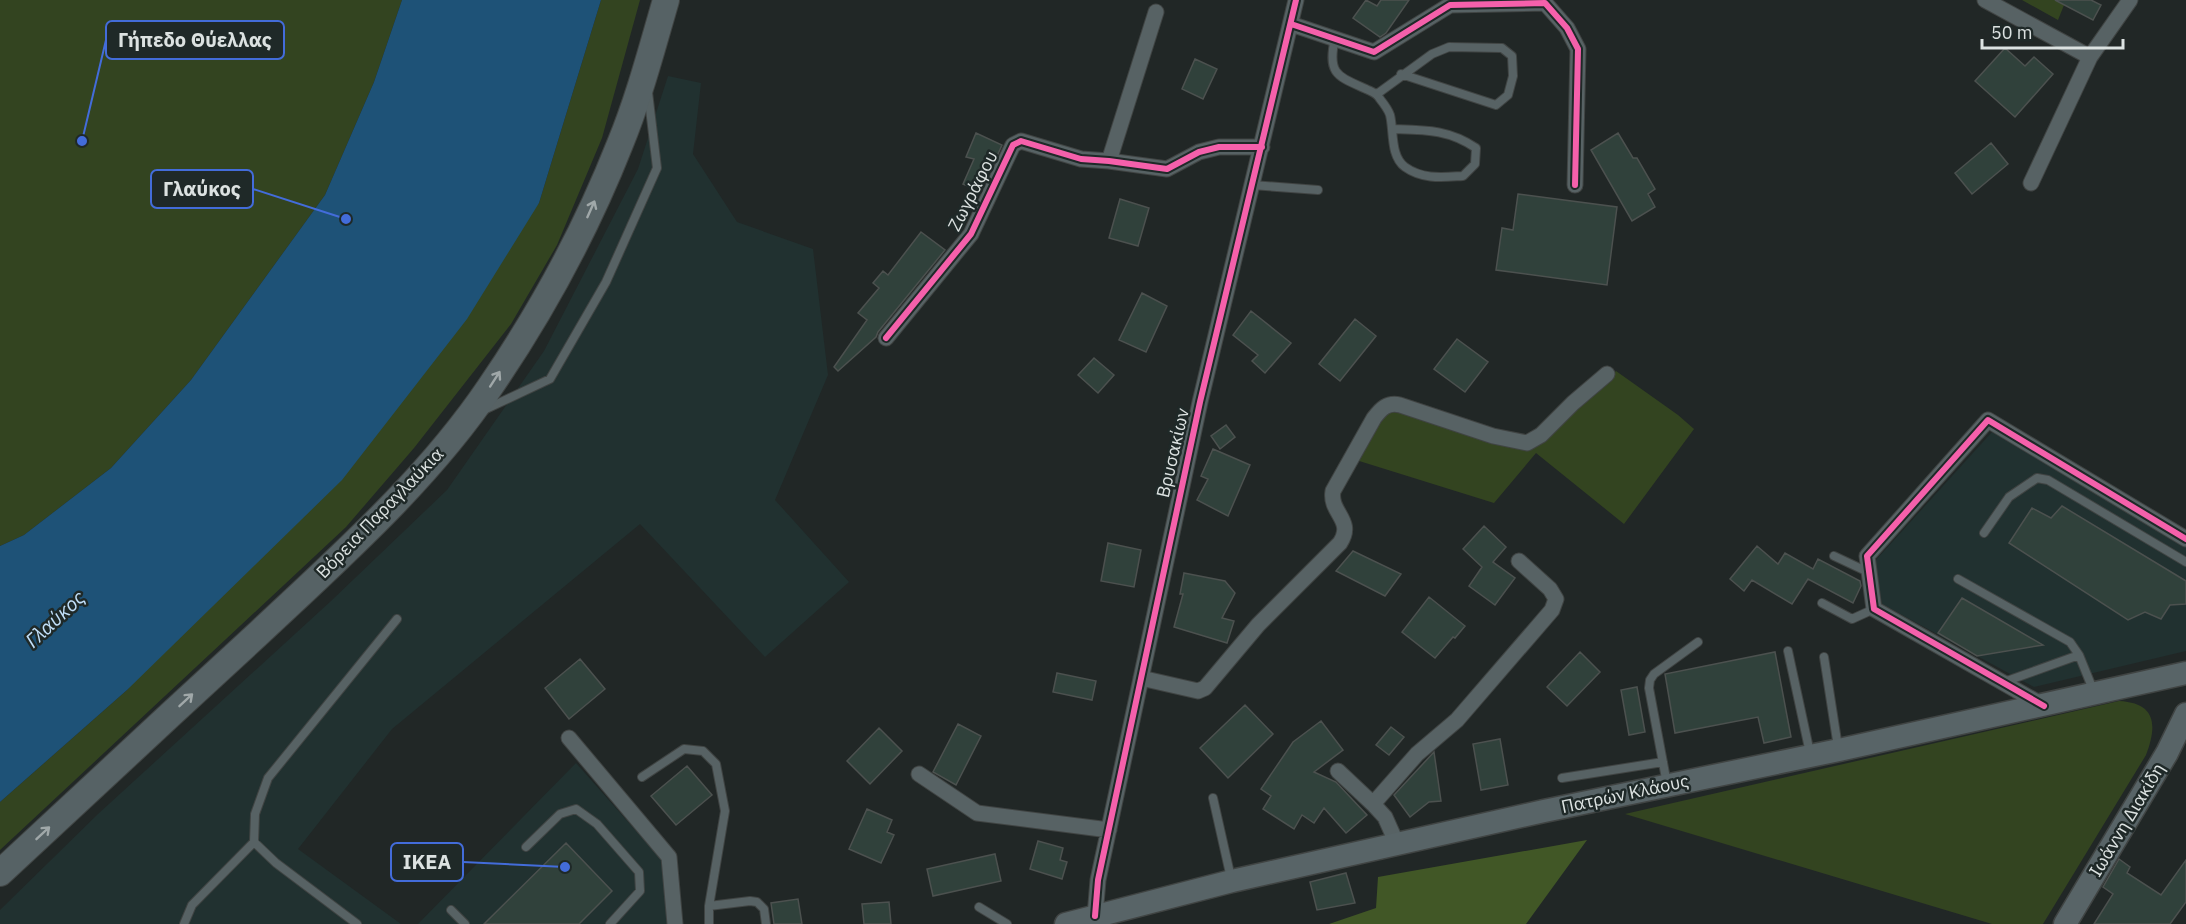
<svg xmlns="http://www.w3.org/2000/svg" width="2186" height="924" font-family="'IBM Plex Sans',sans-serif">
<style>
.built{fill:#213130}
.green{fill:#334420}
.forest{fill:#415726}
.water{fill:#1e5277}
.building{fill:#30413b;stroke:#4c514f;stroke-width:1.5}
.lines{fill:none;stroke-linecap:round;stroke-linejoin:round}
.lane-casing{stroke:#404443;stroke-width:10}
.street-casing{stroke:#404443;stroke-width:17}
.secondary-casing{stroke:#404443;stroke-width:25}
.primary-casing{stroke:#404443;stroke-width:28}
.lane{stroke:#576264;stroke-width:8}
.street{stroke:#576264;stroke-width:15}
.secondary{stroke:#586467;stroke-width:22}
.primary{stroke:#566265;stroke-width:26}
.cycleway-casing{stroke:#1f2928;stroke-width:10}
.cycleway{stroke:#f560ab;stroke-width:6}
.oneway{stroke:#a0a8a9}
.labels{text-anchor:middle;stroke-width:5;stroke-linejoin:round;paint-order:stroke}
.street-label{font-size:18px;fill:#dce2e1;stroke:#1f2928}
.water-label{font-size:20px;font-style:italic;fill:#c2e0fa;stroke:#1f2928}
.leader{fill:none;stroke:#436cda;stroke-width:2}
.callout-dot{fill:#436cda;stroke:#1f2928;stroke-width:2}
.callout{fill:#1f2928;stroke:#436cda;stroke-width:2}
.callout-label{font-size:20px;text-anchor:middle;font-weight:bold;fill:#dce2e1}
</style>
<rect width="100%" height="100%" fill="#212726"/>
<path class="built" d="M668 76 701 83 693 154 737 222 813 249 828 375 775 500 849 582 765 657 640 524 392 729 298 849 401 924H0V910L98 814 331 601 447 490 544 351 638 169Z
M1992 432 2186 547V651L2034 687 1882 604 1875 561Z
M576 763 661 859 668 924H418Z"/>
<path class="green" d="M0 0H402L374 82 325 195 191 380 111 468 24 535 0 546Z
M601 0H640L602 138 557 245 511 324 414 448 346 527 0 850V802L127 690 539 203Z
M2022 0H2066L2058 20Z
M1616 371 1678 415 1694 429 1624 524 1536 453 1494 503 1356 460 1380 415 1392 407 1532 447Z
M2119 701C2157 703 2157 726 2146 755L2043 924H1992L1625 814Z"/>
<path class="forest" d="M1587 840 1526 924H1329L1376 908 1378 877Z"/>
<path class="water" d="M402 0H601L539 203 467 319 342 480 127 690 0 802V546L24 535 111 468 191 380 325 195 374 82Z"/>
<path class="building" d="M1366 0 1377 6 1381 0H1409L1386 33 1380 37 1353 18Z
M2055 0H2091L2101 5 2093 20Z
M2005 48 2025 66 2034 57 2053 74 2015 117 1975 81Z
M1195 59 1217 69 1203 99 1182 89Z
M976 133 1002 145 992 167 987 165 977 190 963 184 974 159 966 157Z
M1618 133 1633 158H1637L1655 189 1648 194 1655 207 1632 221 1591 150Z
M1991 143 2008 164 1972 194 1955 173Z
M1518 194 1617 207 1607 285 1496 270 1502 228 1513 230Z
M1120 199 1149 208 1138 246 1109 238Z
M921 232 945 250 878 332 876 337 838 371 834 367 867 320 858 313 879 288 873 283 883 271 888 275Z
M1142 293 1167 306 1146 352 1119 340Z
M1251 311 1291 343 1265 373 1252 361 1258 355 1233 335Z
M1355 319 1376 336 1340 381 1319 364Z
M1457 339 1488 362 1465 392 1434 369Z
M1094 358 1114 375 1098 393 1078 375Z
M1226 425 1235 437 1220 449 1211 436Z
M1213 449 1250 465 1228 516 1197 500 1208 479 1201 476Z
M2062 506 2186 581V604L2170 605 2161 619 2145 612 2128 620 2009 543 2032 508 2051 518Z
M1484 526 1506 547 1493 562 1515 578 1495 605 1469 586 1482 567 1463 549Z
M1108 543 1141 550 1134 587 1101 581Z
M1757 546 1778 564 1785 553 1813 569 1818 559 1860 581 1861 586 1853 603 1808 579 1792 604 1752 580 1744 591 1730 579Z
M1353 551 1401 574 1385 596 1336 571Z
M1184 573 1225 581 1235 593 1222 618 1234 621 1227 643 1174 627 1183 594H1180Z
M1429 597 1465 626 1455 638 1453 637 1435 658 1402 632Z
M1962 598 2043 645 1977 656 1938 633Z
M1580 652 1600 672 1567 706 1547 687Z
M1775 652 1791 737 1764 743 1758 717 1675 733 1665 674Z
M580 659 605 689 569 719 545 688Z
M1057 673 1096 681 1092 700 1053 692Z
M1637 687 1645 732 1629 735 1621 690Z
M1245 705 1273 734 1228 778 1200 748Z
M1321 721 1343 750 1314 772 1336 782 1367 815 1346 833 1324 808 1314 823 1302 815 1294 829 1263 809 1271 796 1261 789 1293 742Z
M958 724 981 736 956 785 933 772Z
M1391 727 1404 737 1389 755 1376 745Z
M879 728 902 751 870 784 847 761Z
M1500 739 1508 785 1481 790 1473 744Z
M1434 752 1441 801 1429 802 1410 817 1394 795Z
M687 766 712 795 676 825 651 796Z
M867 809 892 820 887 832 894 835 881 863 849 849Z
M1038 841 1063 848 1060 860 1067 862 1062 879 1030 869Z
M566 843 612 891 579 924H484Z
M995 854 1001 881 933 896 927 869Z
M2119 859 2130 867 2127 873 2161 895 2186 860V902L2170 924H2094L2113 894 2103 887Z
M1346 873 1355 903 1317 910 1310 882Z
M798 899 802 924H774L771 903Z
M889 902 891 924H864L862 904Z"/>
<g class="lines">
<defs>
<path id="lane" d="M1335 38C1327 74 1337 76 1366 89 1372 92 1377 93 1380 99 1384 104 1388 109 1390 115 1394 131 1390 156 1405 167 1423 180 1444 177 1463 176L1475 164 1476 148C1448 129 1424 130 1392 129
M1377 94 1432 54 1449 47 1502 48 1512 56 1513 76 1508 95 1496 105 1401 74
M1252 185 1318 190
M484 410 550 379 606 282 657 168 648 92
M1984 533 2009 497 2037 478 2048 480 2186 562
M1834 556 1868 572
M1958 579 2070 642 2079 655 2094 692
M1822 603 1852 619 1874 609
M1788 651 1810 753
M1824 657 1838 747
M2004 682 2079 655
M642 777 684 749 703 751 716 764 725 811 709 906V924
M1562 778 1663 762
M1667 784 1649 688 1650 680 1654 674 1698 642
M1213 798 1231 878
M526 847 560 814 576 809 597 824 639 872 640 891 610 924
M709 906 750 901 757 902 764 909 766 924
M979 907 1007 924
M451 910 465 924
M184 924 192 905 254 842
M357 924 276 863 254 842 255 814 268 778 397 619"/>
<path id="street" d="M1985 0 2090 57 2130 0
M1291 24 1374 52 1450 5 1545 3 1567 28 1578 49 1575 185
M1109 161 1156 12
M2031 183 2090 57
M886 338 971 234 1013 145 1021 141 1081 159 1109 161 1167 169 1199 152 1219 147H1262
M1141 678 1198 691 1205 688 1258 625 1340 543C1355 520 1329 513 1333 491L1374 418C1381 409 1387 402 1400 405L1493 436 1527 443 1541 435 1573 403 1607 374
M2044 706 1874 609 1867 556 1988 420 2186 539
M569 738 669 857 675 924
M1338 771 1373 804
M919 774 977 813 1109 830
M1397 844 1385 817 1373 804 1417 754 1457 720 1552 610 1556 599 1550 589 1519 561
M1095 916 1098 880 1200 402 1296 0"/>
<path id="secondary" d="M1066 924 1232 881 1544 811 1839 750 2186 673
M2065 924 2167 753 2186 714"/>
<path id="primary" d="M0 873C87 792 173 712 260 632 341 556 428 479 490 387 542 311 586 230 620 144 639 98 652 48 666 0"/>
</defs>
<use href="#lane" class="lane-casing"/>
<use href="#street" class="street-casing"/>
<use href="#secondary" class="secondary-casing"/>
<use href="#primary" class="primary-casing"/>
<use href="#lane" class="lane"/>
<use href="#street" class="street"/>
<use href="#secondary" class="secondary"/>
<use href="#primary" class="primary"/>
<defs>
<path id="cycleway" d="M1291 24 1374 52 1450 5 1545 3 1567 28 1578 49 1575 185
M886 338 971 234 1013 145 1021 141 1081 159 1109 161 1167 169 1199 152 1219 147H1262
M2044 706 1874 609 1867 556 1988 420 2186 539
M1095 916 1098 880 1200 402 1296 0"/>
</defs>
<use href="#cycleway" class="cycleway-casing"/>
<use href="#cycleway" class="cycleway"/>
</g>
<defs><path id="oneway-shaft" d="M-6 0H5M1.5-3L5.5 0L1.5 3" fill="none" stroke-width="1.6" stroke-linecap="round" stroke-linejoin="round" transform="scale(1.5)"/></defs>
<g class="oneway">
<use href="#oneway-shaft" transform="translate(591 209) rotate(-66)"/>
<use href="#oneway-shaft" transform="translate(495 379) rotate(-57)"/>
<use href="#oneway-shaft" transform="translate(186 700) rotate(-43)"/>
<use href="#oneway-shaft" transform="translate(43 833) rotate(-43)"/>
</g>
<g class="labels">
<g class="street-label">
<text transform="translate(973 191) rotate(-63)" y="6">Ζωγράφου</text>
<text transform="translate(1173 453) rotate(-77)" y="6">Βρυσακίων</text>
<text transform="translate(380 513) rotate(-46)" y="6">Βόρεια Παραγλαύκια</text>
<text transform="translate(1625 794) rotate(-12)" y="6">Πατρών Κλάους</text>
<text transform="translate(2127 820) rotate(-59)" y="6">Ιωάννη Διακίδη</text>
</g>
<g class="water-label">
<text transform="translate(55 619) rotate(-43)" y="7">Γλαύκος</text>
</g>
</g>
<path class="leader" d="M82 141L106 40M346 219L253 189M565 867L463 862"/>
<g class="callout-dot">
<circle cx="82" cy="141" r="6"/>
<circle cx="346" cy="219" r="6"/>
<circle cx="565" cy="867" r="6"/>
</g>
<g class="callout">
<rect x="106" y="21" width="178" height="38" rx="6"/>
<rect x="151" y="170" width="102" height="38" rx="6"/>
<rect x="391" y="843" width="72" height="38" rx="6"/>
</g>
<g class="callout-label">
<text x="195" y="47">Γήπεδο Θύελλας</text>
<text x="202" y="196">Γλαύκος</text>
<text x="427" y="869">IKEA</text>
</g>
<path d="M1982 39v9h141v-9" fill="none" stroke="#dce2e1" stroke-width="3"/>
<text x="1991" y="39" font-size="18" fill="#dce2e1" stroke="#1f2928" stroke-width="4.5" paint-order="stroke">50 m</text>
</svg>
